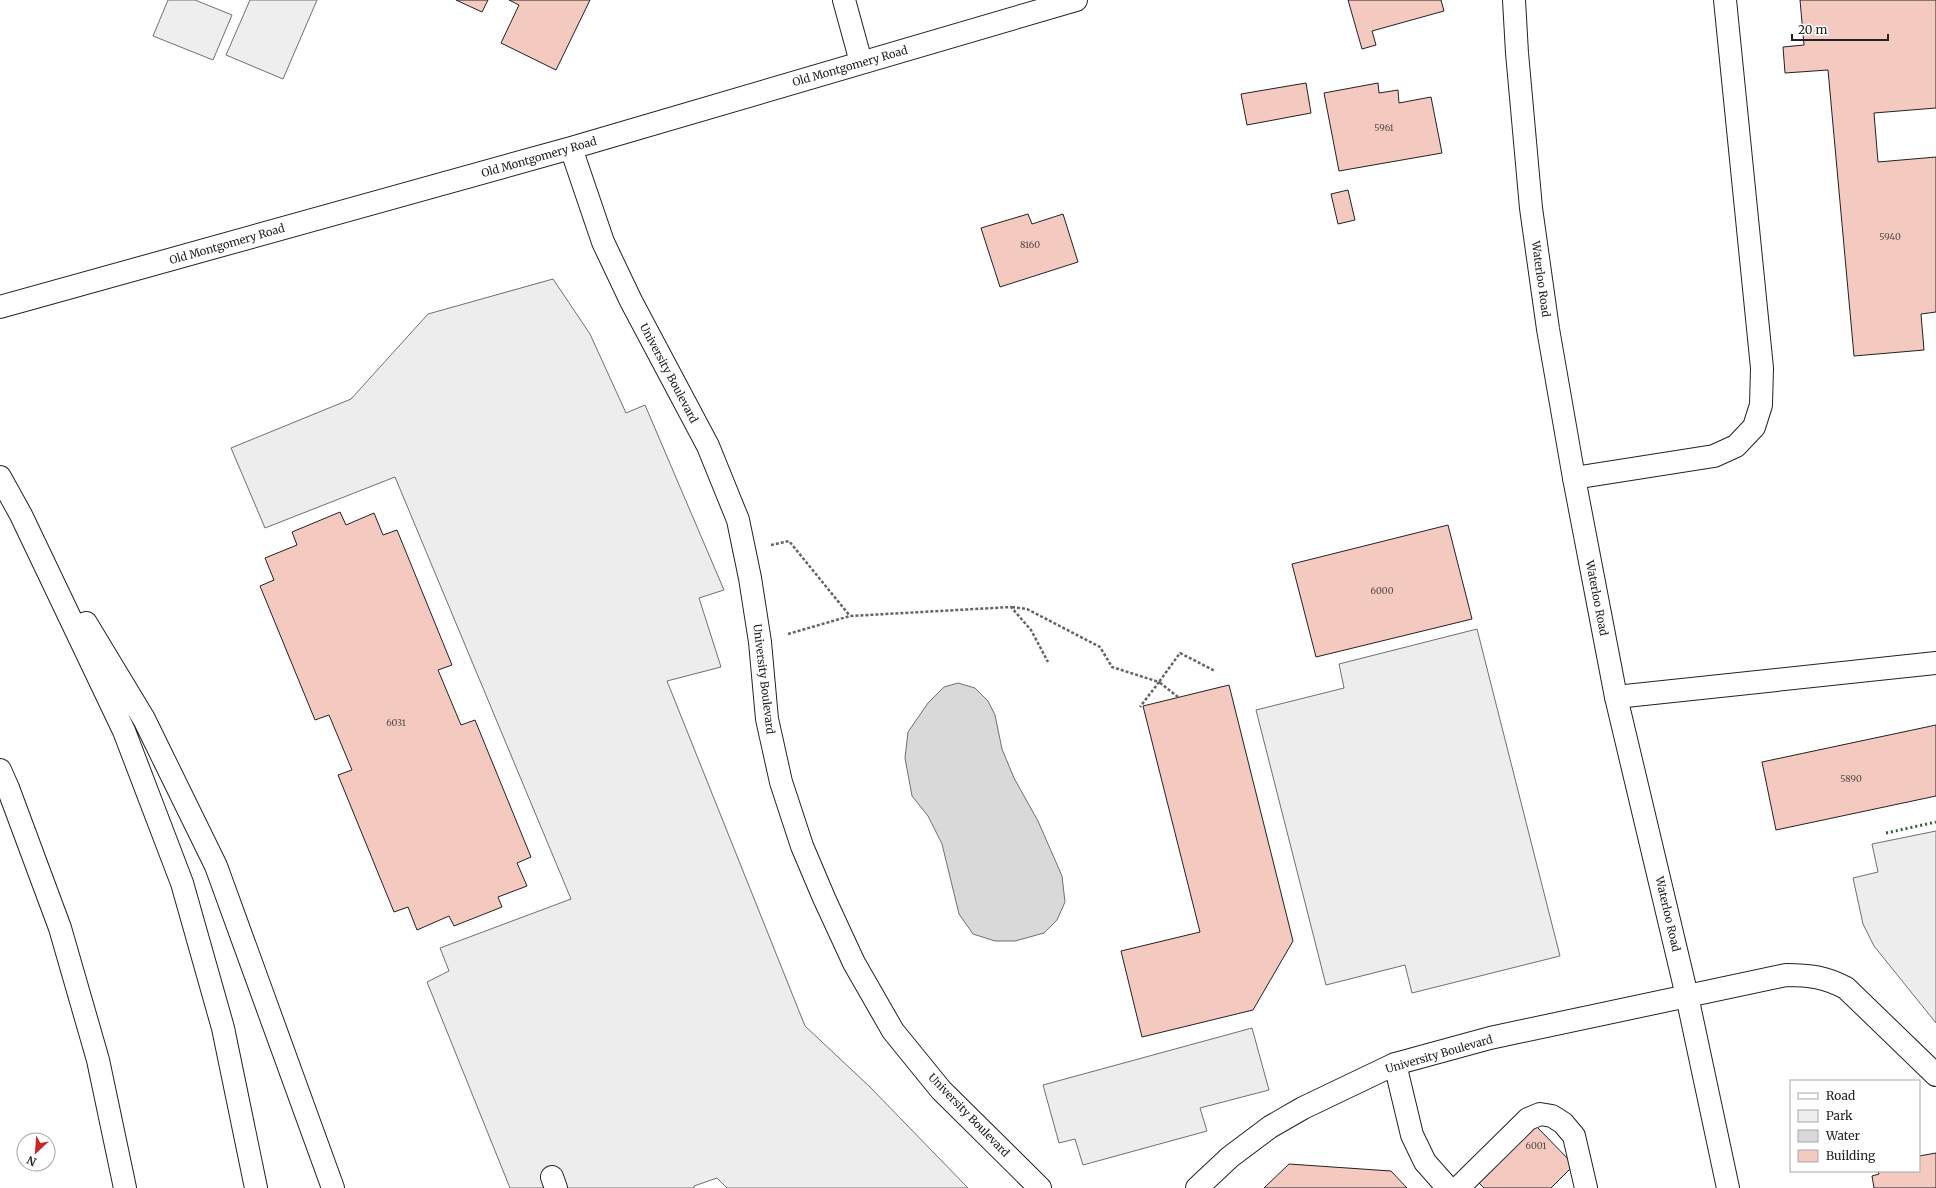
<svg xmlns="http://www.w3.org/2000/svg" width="1936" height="1188" font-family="Merriweather,serif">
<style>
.green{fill:#eee;stroke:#6f6f6f}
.parking{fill:#ededed;stroke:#6f6f6f}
.water{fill:#d9d9d9;stroke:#6f6f6f}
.building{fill:#f3c9c0;stroke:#222}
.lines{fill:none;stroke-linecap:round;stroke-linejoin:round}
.minor-casing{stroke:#222;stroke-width:24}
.major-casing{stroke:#222;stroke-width:24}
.highway-casing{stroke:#222;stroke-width:24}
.path{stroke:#646464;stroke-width:2.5;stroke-dasharray:3 2;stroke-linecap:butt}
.minor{stroke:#fff;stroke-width:22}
.major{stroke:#fff;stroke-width:22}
.highway{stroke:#fff;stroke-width:22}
.hedge{stroke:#2f5e38;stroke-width:3;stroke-dasharray:2 3;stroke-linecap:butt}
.labels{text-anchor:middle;stroke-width:3;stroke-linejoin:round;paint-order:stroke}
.number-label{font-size:9px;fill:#564c4a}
.street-label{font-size:11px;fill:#222;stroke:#fff}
</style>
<rect width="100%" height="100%" fill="#fff"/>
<path class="green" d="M168 0H195L232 15 213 60 153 36Z
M250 0H317L283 79 226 55Z"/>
<path class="parking" d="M553 279 590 334 626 413 645 405 724 590 699 598 721 667 667 681 805 1026 870 1087 968 1188H727L717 1178 694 1186V1188H510L427 982 449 971 440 948 571 899 395 477 265 528 231 448 351 399 428 314Z
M1477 629 1560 956 1412 993 1405 965 1326 985 1256 710 1344 688 1339 664Z
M1936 831V1023L1874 946 1863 924 1853 878 1878 872 1872 844Z
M1252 1028 1269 1090 1200 1108 1207 1131 1083 1165 1075 1139 1059 1143 1043 1085Z"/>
<path class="water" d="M958 683 975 688 988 701 995 715 1002 749 1014 778 1038 821 1062 876 1065 902 1057 920 1044 933 1015 941H995L973 934 959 914 942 844 928 816 912 796 905 758 908 732 928 703 944 687Z"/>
<path class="building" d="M456 0H488L482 12Z
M509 0H590L556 70 501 43 519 5Z
M1348 0H1441L1444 11 1372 31 1376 45 1362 49Z
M1800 0H1936V108L1874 113 1878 162 1936 157V312L1921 314 1924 350 1854 356 1828 70 1785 73 1783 47 1804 45Z
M1306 83 1311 113 1247 125 1241 94Z
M1378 83 1379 93 1398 90 1399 103 1431 97 1442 153 1339 171 1324 93Z
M1348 190 1355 220 1338 224 1331 194Z
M1028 214 1032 224 1063 214 1078 262 1000 287 981 228Z
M340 512 346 525 374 513 383 535 397 530 452 665 438 670 461 725 475 720 531 857 517 863 527 886 498 897 502 907 454 926 449 916 417 930 408 907 394 912 338 775 352 770 329 715 315 720 260 586 274 580 265 558 297 545 292 532Z
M1448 525 1472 619 1316 657 1292 564Z
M1229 685 1293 941 1253 1010 1142 1037 1121 951 1200 932 1143 706Z
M1936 725V796L1776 830 1762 762Z
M1536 1126 1574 1165 1551 1188H1484L1479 1183Z
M1936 1153V1188H1874L1872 1176 1879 1174 1878 1171H1919V1156Z
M1289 1164 1391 1171 1407 1188H1264Z"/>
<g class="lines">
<defs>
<path id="minor" d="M844 0 861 62
M571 148 603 242 631 301 708 446 738 520 750 578 760 642 767 719 781 782 802 846 824 898 854 963 893 1031 941 1090 1040 1188
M0 307 571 148 1076 0
M1574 478 1714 456 1736 446 1754 427 1761 405 1762 368 1725 0
M1616 697 1936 663
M1395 1064 1412 1135 1425 1162 1448 1188
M552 1177 556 1188
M1197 1188 1230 1157 1270 1127 1303 1108 1395 1064 1490 1038 1786 975C1810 975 1825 977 1846 988L1936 1075
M1458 1188 1528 1119 1540 1114 1552 1116 1563 1123 1574 1136 1586 1188"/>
<path id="major" d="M1514 0 1517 53 1531 208 1548 329 1574 478 1616 697 1687 996 1728 1188"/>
<path id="highway" d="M0 477 21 515 124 731 182 883 223 1028 256 1188
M86 623 144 719 216 866 333 1188
M0 770 8 788 60 928 98 1060 125 1188"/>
</defs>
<use href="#minor" class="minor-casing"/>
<use href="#major" class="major-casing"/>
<use href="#highway" class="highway-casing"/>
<path class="path" d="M771 545 789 541 850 616
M1012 607 1027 609 1100 647 1112 667 1159 682 1140 707
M788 634 850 616 1011 607 1031 630 1048 662
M1178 697 1159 682 1180 653 1215 671"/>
<use href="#minor" class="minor"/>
<use href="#major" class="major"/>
<use href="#highway" class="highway"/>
<path class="hedge" d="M1886 833 1936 822"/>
</g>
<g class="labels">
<g class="number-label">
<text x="1384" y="131">5961</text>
<text x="1890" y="240">5940</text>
<text x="1030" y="248">8160</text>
<text x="1382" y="594">6000</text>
<text x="396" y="726">6031</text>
<text x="1851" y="782">5890</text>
<text x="1536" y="1149">6001</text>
</g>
<g class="street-label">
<text transform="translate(850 66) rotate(-16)" y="4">Old Montgomery Road</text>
<text transform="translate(539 157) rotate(-16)" y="4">Old Montgomery Road</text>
<text transform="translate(227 244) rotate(-16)" y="4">Old Montgomery Road</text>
<text transform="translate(1541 279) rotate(82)" y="4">Waterloo Road</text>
<text transform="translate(669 373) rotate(62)" y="4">University Boulevard</text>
<text transform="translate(1597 598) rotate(79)" y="4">Waterloo Road</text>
<text transform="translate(764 679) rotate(83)" y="4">University Boulevard</text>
<text transform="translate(1668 914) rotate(77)" y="4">Waterloo Road</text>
<text transform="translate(1439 1054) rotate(-16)" y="4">University Boulevard</text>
<text transform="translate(969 1115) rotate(46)" y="4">University Boulevard</text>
</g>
</g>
<rect x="1790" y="1080" width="130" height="92" fill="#ffffff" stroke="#a7a7a7"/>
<rect x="1798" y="1093" width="20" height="6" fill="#ffffff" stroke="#a7a7a7"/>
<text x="1826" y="1100" font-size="12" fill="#222222">Road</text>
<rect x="1798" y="1110" width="20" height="12" fill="#eeeeee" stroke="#a7a7a7"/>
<text x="1826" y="1120" font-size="12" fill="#222222">Park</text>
<rect x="1798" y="1130" width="20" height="12" fill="#d9d9d9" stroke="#a7a7a7"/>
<text x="1826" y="1140" font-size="12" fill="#222222">Water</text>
<rect x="1798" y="1150" width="20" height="12" fill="#f3c9c0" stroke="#a7a7a7"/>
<text x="1826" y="1160" font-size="12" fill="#222222">Building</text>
<g transform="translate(36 1152) rotate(206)"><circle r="19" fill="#ffffff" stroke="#a7a7a7"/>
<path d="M0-3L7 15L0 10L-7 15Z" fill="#c62828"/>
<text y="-6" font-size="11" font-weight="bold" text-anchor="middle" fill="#222222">N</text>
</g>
<path d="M1792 34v6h96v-6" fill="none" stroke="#222222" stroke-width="2"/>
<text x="1798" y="34" font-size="12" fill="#222222" stroke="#ffffff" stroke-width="3" paint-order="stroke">20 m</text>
</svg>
